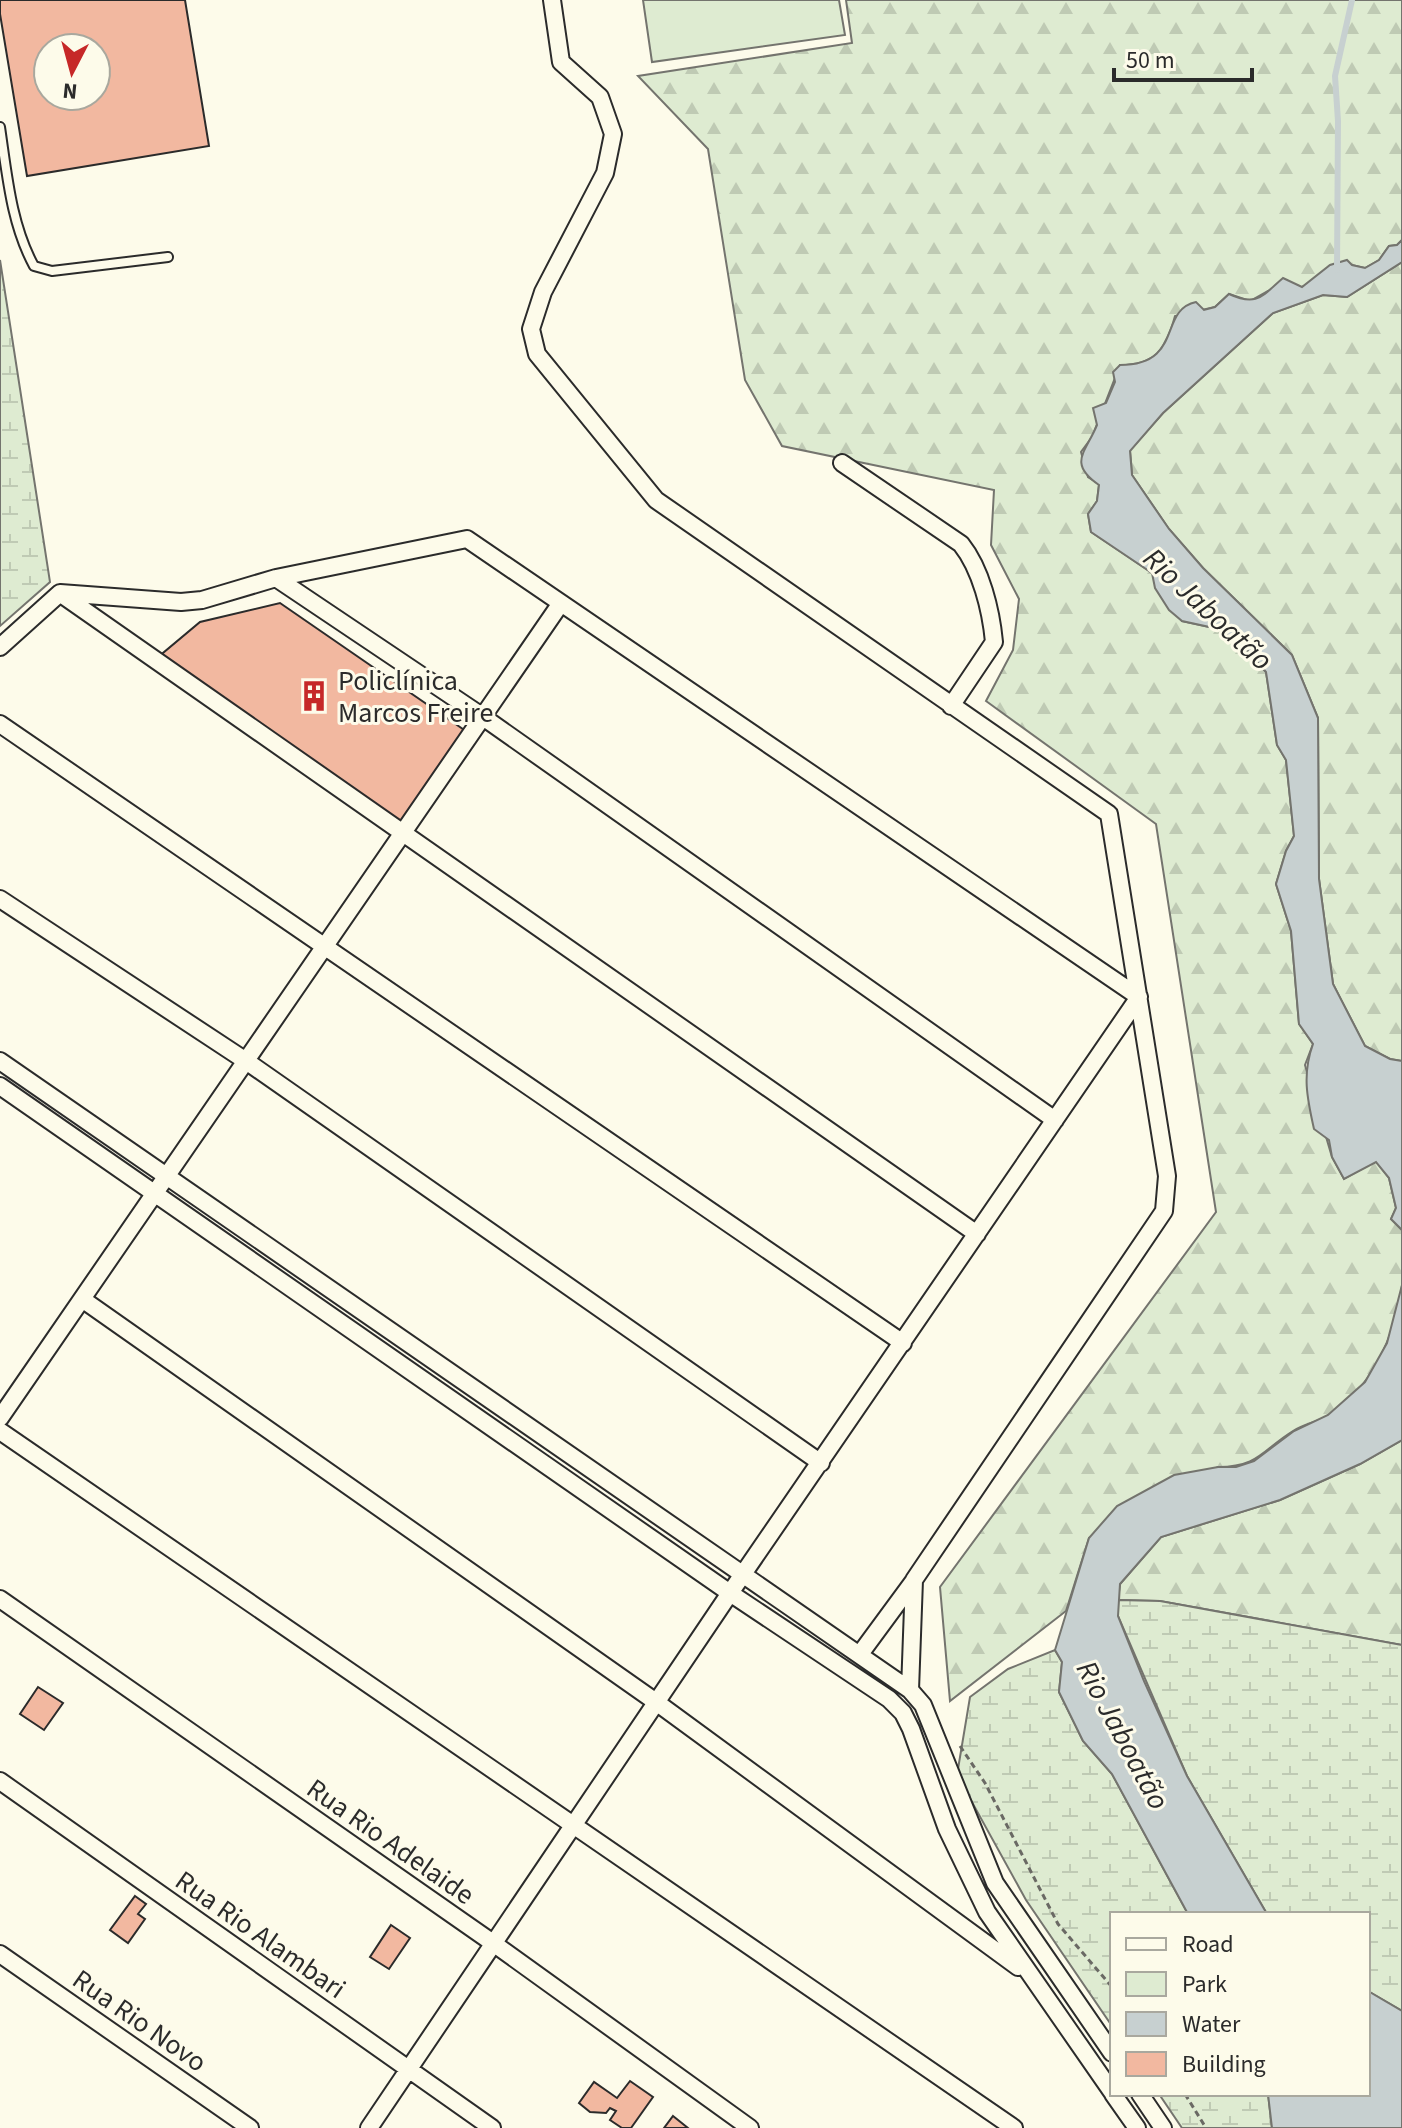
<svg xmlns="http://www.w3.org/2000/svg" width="1402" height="2128" font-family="'Source Sans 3',sans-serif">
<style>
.green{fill:#deebd1;stroke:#74746e;stroke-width:2}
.forest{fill:url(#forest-firs);stroke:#74746e;stroke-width:2}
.wetland{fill:url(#wetland-marsh);stroke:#74746e;stroke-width:2}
.water{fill:#c7d0d0;stroke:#74746e;stroke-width:2}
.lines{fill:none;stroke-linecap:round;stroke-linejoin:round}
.stream{stroke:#c7d0d0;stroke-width:6}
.building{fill:#f2b8a0;stroke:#2b2b2b;stroke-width:2;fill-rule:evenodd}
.lane-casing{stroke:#2b2b2b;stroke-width:12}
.street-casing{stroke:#2b2b2b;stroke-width:20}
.path{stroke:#6a6964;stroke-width:3;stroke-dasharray:6 4;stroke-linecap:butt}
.lane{stroke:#fdfbea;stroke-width:8}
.street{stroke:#fdfbea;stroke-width:16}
.labels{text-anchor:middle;stroke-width:6;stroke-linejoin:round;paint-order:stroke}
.poi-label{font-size:28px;fill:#2b2b2b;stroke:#fdfbea;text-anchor:start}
.street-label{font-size:28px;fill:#2b2b2b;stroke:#fdfbea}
.water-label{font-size:30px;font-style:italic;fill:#2b2b2b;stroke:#fdfbea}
</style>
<defs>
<pattern id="forest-firs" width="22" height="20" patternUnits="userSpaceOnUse" patternTransform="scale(2)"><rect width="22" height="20" fill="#deebd1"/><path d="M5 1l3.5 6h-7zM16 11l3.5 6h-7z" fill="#bfcab4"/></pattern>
<pattern id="wetland-marsh" width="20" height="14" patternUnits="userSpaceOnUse" patternTransform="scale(2)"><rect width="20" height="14" fill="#deebd1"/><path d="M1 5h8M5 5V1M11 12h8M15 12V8" fill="none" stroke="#bfcab4"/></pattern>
</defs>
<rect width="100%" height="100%" fill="#fdfbea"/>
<path class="green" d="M643 0H839L845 35 652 62Z"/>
<path class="forest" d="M846 0H1402V240L1397 245 1389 246 1379 260 1365 268 1352 265 1302 287 1268 291 1250 301 1229 294 1215 307 1175 316C1166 349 1156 365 1120 365L1092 437 1081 452 1088 477 1099 484 1097 501 1088 514 1091 532 1152 573 1182 621 1214 628 1241 643 1266 672 1277 745 1286 760 1294 836 1286 851 1276 884 1291 931 1299 1024 1313 1044 1305 1065 1332 1157 1344 1179 1376 1161 1389 1178 1396 1208 1391 1219 1402 1230C1402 1248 1402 1268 1402 1286 1395 1336 1372 1389 1327 1416 1317 1422 1304 1424 1293 1431 1262 1450 1259 1467 1218 1467L1089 1538 1066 1611 950 1701 940 1587 1216 1212 1156 824 986 701 1013 650 1019 599 991 545 994 490 782 446 745 380 708 149 638 76 852 43Z
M1402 262V1061L1390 1059 1365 1046 1333 984 1319 879 1318 718 1292 655 1203 568 1169 529 1132 475 1130 450 1163 413 1273 313 1323 295 1347 297Z
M1402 1440V1645L1160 1601 1118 1600 1120 1584 1161 1537 1280 1500 1360 1464Z"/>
<path class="wetland" d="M0 260 50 582 0 626Z
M1118 1600 1160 1601 1402 1645V2011L1368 1991V1914H1267L1187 1776 1118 1616Z
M1055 1650 1062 1662 1059 1692 1083 1741 1112 1774 1188 1914H1112V2026L1026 1900 957 1775 970 1697 1008 1669Z
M1159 2094H1268L1272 2128H1182Z"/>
<path class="water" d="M1402 240V262L1347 297 1323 295 1273 313 1163 413 1130 451 1132 475 1169 529 1203 568 1292 655 1318 718 1319 879 1333 984 1365 1046 1390 1059 1402 1061V1230L1391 1219 1396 1208 1389 1178 1376 1162 1344 1179 1332 1157 1329 1140 1314 1129C1307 1098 1302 1074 1313 1044L1299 1024 1291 931 1276 884 1286 851 1294 836 1286 760 1277 745 1266 672 1241 643 1214 628 1182 621 1169 610 1155 588 1152 573 1091 532 1088 514 1097 501 1099 485C1067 463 1086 452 1097 425L1093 408 1106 403 1115 382 1113 372 1120 365C1184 365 1158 310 1196 302L1204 310 1215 307 1229 294C1257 307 1262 296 1283 278L1302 287 1330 265 1347 260 1352 265 1365 268 1379 260 1389 246 1397 245Z
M1402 1285V1440L1360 1464 1280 1500 1161 1537 1120 1584 1118 1616 1144 1681 1187 1776 1267 1914H1188L1112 1774 1083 1741 1059 1692 1062 1662 1055 1650 1089 1538 1117 1506 1174 1475 1218 1467H1236L1254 1461 1294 1431 1328 1415 1365 1382 1387 1343Z
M1368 1991 1402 2011V2128H1272L1268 2094H1368Z"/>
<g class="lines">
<path class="stream" d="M1337 270 1338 121 1335 76 1352 0"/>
</g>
<path class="building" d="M0 0H185L209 146 27 176 0 14ZM48 48H96V96H48Z
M280 603 470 734 404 828 157 658 200 622Z
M38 1687 63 1703 44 1730 20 1714Z
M135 1896 146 1904 138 1914 145 1919 128 1943 110 1930Z
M391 1925 410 1938 389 1969 370 1957Z
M630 2081 653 2097 631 2128H622L610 2120 616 2111 610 2108 606 2113 590 2112 579 2103 594 2082 617 2098Z
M673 2116 688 2128H664Z"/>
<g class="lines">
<defs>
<path id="lane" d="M0 127C7 174 11 224 34 266L52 271 168 257"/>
<path id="street" d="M552 0 561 62 600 97 613 134 605 173 543 292 531 329 537 354 656 500 1109 814 1167 1176 1164 1211 914 1580 910 1690
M842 463 961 544C981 569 991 610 994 642L951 706
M276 578 467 539 1139 997 730 1593 369 2128
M61 594 977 1234
M0 647 60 593 181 602 202 600 276 578 483 717 1055 1120
M0 724 903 1343
M0 899 246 1061 821 1463
M0 1061 910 1690 923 1705 995 1883 1112 2053
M0 1086 730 1593 889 1699 903 1713 911 1729 947 1829 987 1912 1112 2092
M82 1299 656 1702 1018 1967
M0 1418 561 603
M0 1431 1014 2128
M0 1599 493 1943 750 2128
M860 1654 913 1582
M0 1781 492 2128
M0 1954 250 2128
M1113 2094 1137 2128
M1140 2094 1163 2128"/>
</defs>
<use href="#lane" class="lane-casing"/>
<use href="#street" class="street-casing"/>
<path class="path" d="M960 1746 985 1783 1058 1924 1112 1987
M1185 2094 1206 2128"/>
<use href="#lane" class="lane"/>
<use href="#street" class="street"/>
</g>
<defs>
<symbol id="building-bare" viewBox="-9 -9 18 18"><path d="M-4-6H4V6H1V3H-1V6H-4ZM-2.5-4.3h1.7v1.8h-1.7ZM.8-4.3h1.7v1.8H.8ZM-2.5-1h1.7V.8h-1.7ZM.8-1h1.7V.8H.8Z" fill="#c62828" stroke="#fdfbea" stroke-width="2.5" paint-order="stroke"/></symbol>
</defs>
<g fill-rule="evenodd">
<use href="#building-bare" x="292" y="674" width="44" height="44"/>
</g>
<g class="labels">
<g class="poi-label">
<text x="338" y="690">Policlínica<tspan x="338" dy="32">Marcos Freire</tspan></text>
</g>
<g class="street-label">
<text transform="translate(391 1841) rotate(35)" y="10">Rua Rio Adelaide</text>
<text transform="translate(261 1934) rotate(35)" y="10">Rua Rio Alambari</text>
<text transform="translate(140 2020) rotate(35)" y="10">Rua Rio Novo</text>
</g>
<g class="water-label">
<text transform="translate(1208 609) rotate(43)" y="10">Rio Jaboatão</text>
<text transform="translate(1123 1735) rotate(62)" y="10">Rio Jaboatão</text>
</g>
</g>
<rect x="1110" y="1912" width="260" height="184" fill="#fdfbea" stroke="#a9a89e" stroke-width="2"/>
<rect x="1126" y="1938" width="40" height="12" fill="#fdfbea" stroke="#a9a89e" stroke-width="2"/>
<text x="1182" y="1952" font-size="24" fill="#2b2b2b">Road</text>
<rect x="1126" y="1972" width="40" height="24" fill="#deebd1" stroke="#a9a89e" stroke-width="2"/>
<text x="1182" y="1992" font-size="24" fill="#2b2b2b">Park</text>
<rect x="1126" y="2012" width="40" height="24" fill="#c7d0d0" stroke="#a9a89e" stroke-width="2"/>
<text x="1182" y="2032" font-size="24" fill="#2b2b2b">Water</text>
<rect x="1126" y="2052" width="40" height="24" fill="#f2b8a0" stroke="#a9a89e" stroke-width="2"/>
<text x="1182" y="2072" font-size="24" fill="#2b2b2b">Building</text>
<g transform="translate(72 72) rotate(186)"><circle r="38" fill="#fdfbea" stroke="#a9a89e" stroke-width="2"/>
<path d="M0-6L14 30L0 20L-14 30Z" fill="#c62828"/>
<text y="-12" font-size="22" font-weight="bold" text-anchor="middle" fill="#2b2b2b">N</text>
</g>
<path d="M1114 68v12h138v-12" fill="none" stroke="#2b2b2b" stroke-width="4"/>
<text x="1126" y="68" font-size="24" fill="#2b2b2b" stroke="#fdfbea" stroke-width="6" paint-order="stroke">50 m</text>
</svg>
